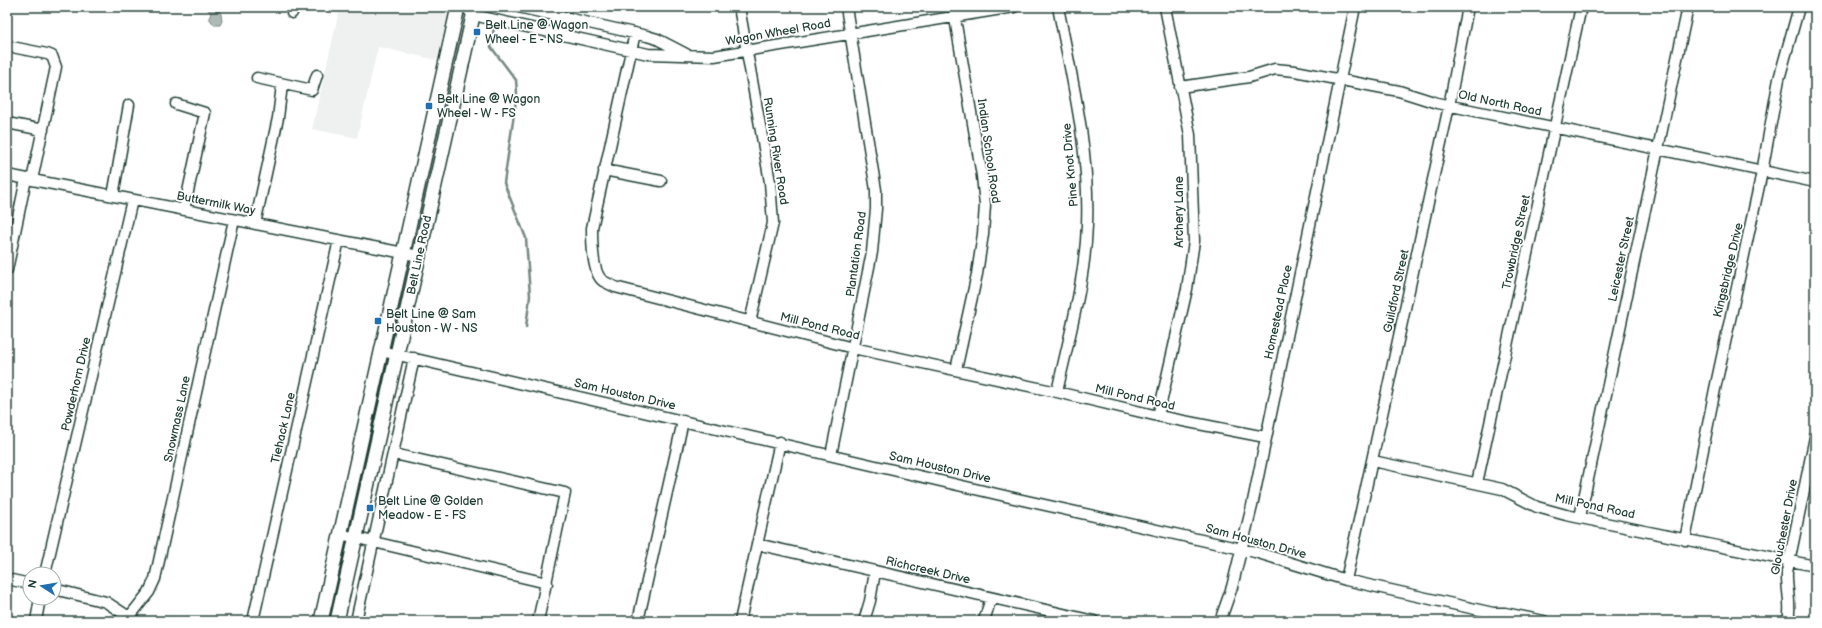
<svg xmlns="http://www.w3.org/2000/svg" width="1822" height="628" font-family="'Balsamiq Sans',sans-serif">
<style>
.built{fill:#eef1f0}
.water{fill:#afbab7;stroke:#758883}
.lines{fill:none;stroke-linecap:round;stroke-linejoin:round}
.stream{stroke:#758883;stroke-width:2.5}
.minor-casing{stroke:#1f3d34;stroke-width:13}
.major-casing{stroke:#1f3d34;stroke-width:16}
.minor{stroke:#fff;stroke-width:10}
.major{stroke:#fff;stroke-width:13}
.poi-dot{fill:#1f6fb2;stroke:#fff;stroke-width:1.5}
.labels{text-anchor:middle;stroke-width:3.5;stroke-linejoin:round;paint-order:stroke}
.poi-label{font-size:12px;fill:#1f3d34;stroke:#fff;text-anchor:start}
.street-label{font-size:12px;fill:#1f3d34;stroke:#fff}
</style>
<rect width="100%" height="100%" fill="#fff"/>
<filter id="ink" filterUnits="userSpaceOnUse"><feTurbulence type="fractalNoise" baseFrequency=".025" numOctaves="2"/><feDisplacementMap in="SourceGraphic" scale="8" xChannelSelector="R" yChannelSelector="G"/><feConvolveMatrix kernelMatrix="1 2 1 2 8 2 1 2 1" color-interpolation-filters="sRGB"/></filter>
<g filter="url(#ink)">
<path class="built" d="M340 7H438L449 10 437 60 378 47 357 138 312 129Z"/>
<path class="water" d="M210 7H216L221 14 222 21 220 25H214L209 18 211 13 207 9Z"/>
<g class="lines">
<path class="stream" d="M494 27 491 47 516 80 517 93 504 183 526 238 530 296 526 327"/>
<defs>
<path id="minor" d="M465 7 473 14 482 17 648 54 714 56 1014 7
M518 7 647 36 657 39 686 54
M739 7 770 182 773 223 750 322
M953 7 982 176 985 205 983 234 977 274 956 370
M292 13 293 7
M635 33 592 228C592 241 592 273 603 281 607 283 611 285 615 287L853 348 1057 392 1158 416 1265 437
M7 46 47 54 52 56 56 67 32 180
M257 78 312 90 317 75
M1180 87 1249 77 1275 69 1295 71 1399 91 1437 103 1815 182
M176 104 205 113 184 210
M7 123 43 130
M604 170 661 181
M7 175 419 256
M113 196 129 105
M255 224 278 118 282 85
M7 270 26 179
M381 351 1018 499 1255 552 1346 580 1493 613H1505L1544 621
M1057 392C1069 337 1085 281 1087 225 1090 152 1072 79 1058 7
M1158 416 1187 289 1194 241 1190 135 1165 7
M394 454 565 493 538 621
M831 455 872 252 876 209V190L846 7
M1373 461 1502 489 1537 507 1566 515 1815 566
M1477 483 1581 7
M1580 517 1688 7
M340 534 547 583
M1685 540 1715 389 1762 172 1779 79 1799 7
M757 544 1094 621
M45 574 132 200
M7 579 30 584
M1346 580 1449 106 1468 7
M54 589 106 602 135 621
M130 616 149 592 155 579 234 220
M36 621 40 598
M253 621 339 240
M356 621 414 358
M638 621 683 421
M740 621 780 442
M864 621 870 601 875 572
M984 621 991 598
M1220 621 1232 587 1252 506 1355 7
M1788 621C1792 604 1786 589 1787 572L1815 437"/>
<path id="major" d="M321 621 458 7
M337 621 475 7"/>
</defs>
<use href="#minor" class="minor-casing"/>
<use href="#major" class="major-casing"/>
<use href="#minor" class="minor"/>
<use href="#major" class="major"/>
</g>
</g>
<g class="poi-dot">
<rect x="473" y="28" width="8" height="8" rx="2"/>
<rect x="425" y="102" width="8" height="8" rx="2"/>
<rect x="374" y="317" width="8" height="8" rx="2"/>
<rect x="366" y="504" width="8" height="8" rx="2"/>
</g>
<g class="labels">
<g class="poi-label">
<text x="485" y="29">Belt Line @ Wagon<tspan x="485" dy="14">Wheel - E - NS</tspan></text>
<text x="437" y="103">Belt Line @ Wagon<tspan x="437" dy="14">Wheel - W - FS</tspan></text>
<text x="386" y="318">Belt Line @ Sam<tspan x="386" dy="14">Houston - W - NS</tspan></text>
<text x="378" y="505">Belt Line @ Golden<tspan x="378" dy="14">Meadow - E - FS</tspan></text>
</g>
<g class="street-label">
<text transform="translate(778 32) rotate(-10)" y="4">Wagon Wheel Road</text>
<text transform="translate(1500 103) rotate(12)" y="4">Old North Road</text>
<text transform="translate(776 151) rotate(81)" y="4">Running River Road</text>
<text transform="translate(989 151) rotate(82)" y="4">Indian School Road</text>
<text transform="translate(1070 165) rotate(-95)" y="4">Pine Knot Drive</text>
<text transform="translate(216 203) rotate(11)" y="4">Buttermilk Way</text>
<text transform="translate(1179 212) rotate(-90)" y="4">Archery Lane</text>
<text transform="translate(1516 242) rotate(-78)" y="4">Trowbridge Street</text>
<text transform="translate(856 254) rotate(-82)" y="4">Plantation Road</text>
<text transform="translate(419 255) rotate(-78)" y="4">Belt Line Road</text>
<text transform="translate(1621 259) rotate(-78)" y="4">Leicester Street</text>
<text transform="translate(1728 270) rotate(-77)" y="4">Kingsbridge Drive</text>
<text transform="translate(1396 291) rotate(-78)" y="4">Guildford Street</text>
<text transform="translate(1278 312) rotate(-78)" y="4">Homestead Place</text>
<text transform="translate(820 326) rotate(14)" y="4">Mill Pond Road</text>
<text transform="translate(76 384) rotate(-77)" y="4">Powderhorn Drive</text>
<text transform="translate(625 394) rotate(13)" y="4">Sam Houston Drive</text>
<text transform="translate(1135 397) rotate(13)" y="4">Mill Pond Road</text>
<text transform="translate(177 419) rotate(-78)" y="4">Snowmass Lane</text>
<text transform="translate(283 428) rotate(-77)" y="4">Tiehack Lane</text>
<text transform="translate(940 467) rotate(13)" y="4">Sam Houston Drive</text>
<text transform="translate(1595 506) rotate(12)" y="4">Mill Pond Road</text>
<text transform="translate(1784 527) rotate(-79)" y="4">Glouchester Drive</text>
<text transform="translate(1256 541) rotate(15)" y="4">Sam Houston Drive</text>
<text transform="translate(928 570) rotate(13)" y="4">Richcreek Drive</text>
</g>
</g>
<rect width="1822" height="628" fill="none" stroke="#fff" stroke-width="24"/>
<rect x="12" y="12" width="1798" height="604" fill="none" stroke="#1f3d34" stroke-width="1.5" filter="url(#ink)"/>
<g transform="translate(42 586) rotate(282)"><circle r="19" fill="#ffffff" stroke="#a5b1ae"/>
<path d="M0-3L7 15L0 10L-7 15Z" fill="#1f6fb2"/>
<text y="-6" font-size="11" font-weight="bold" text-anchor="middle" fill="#1f3d34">N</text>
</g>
</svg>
